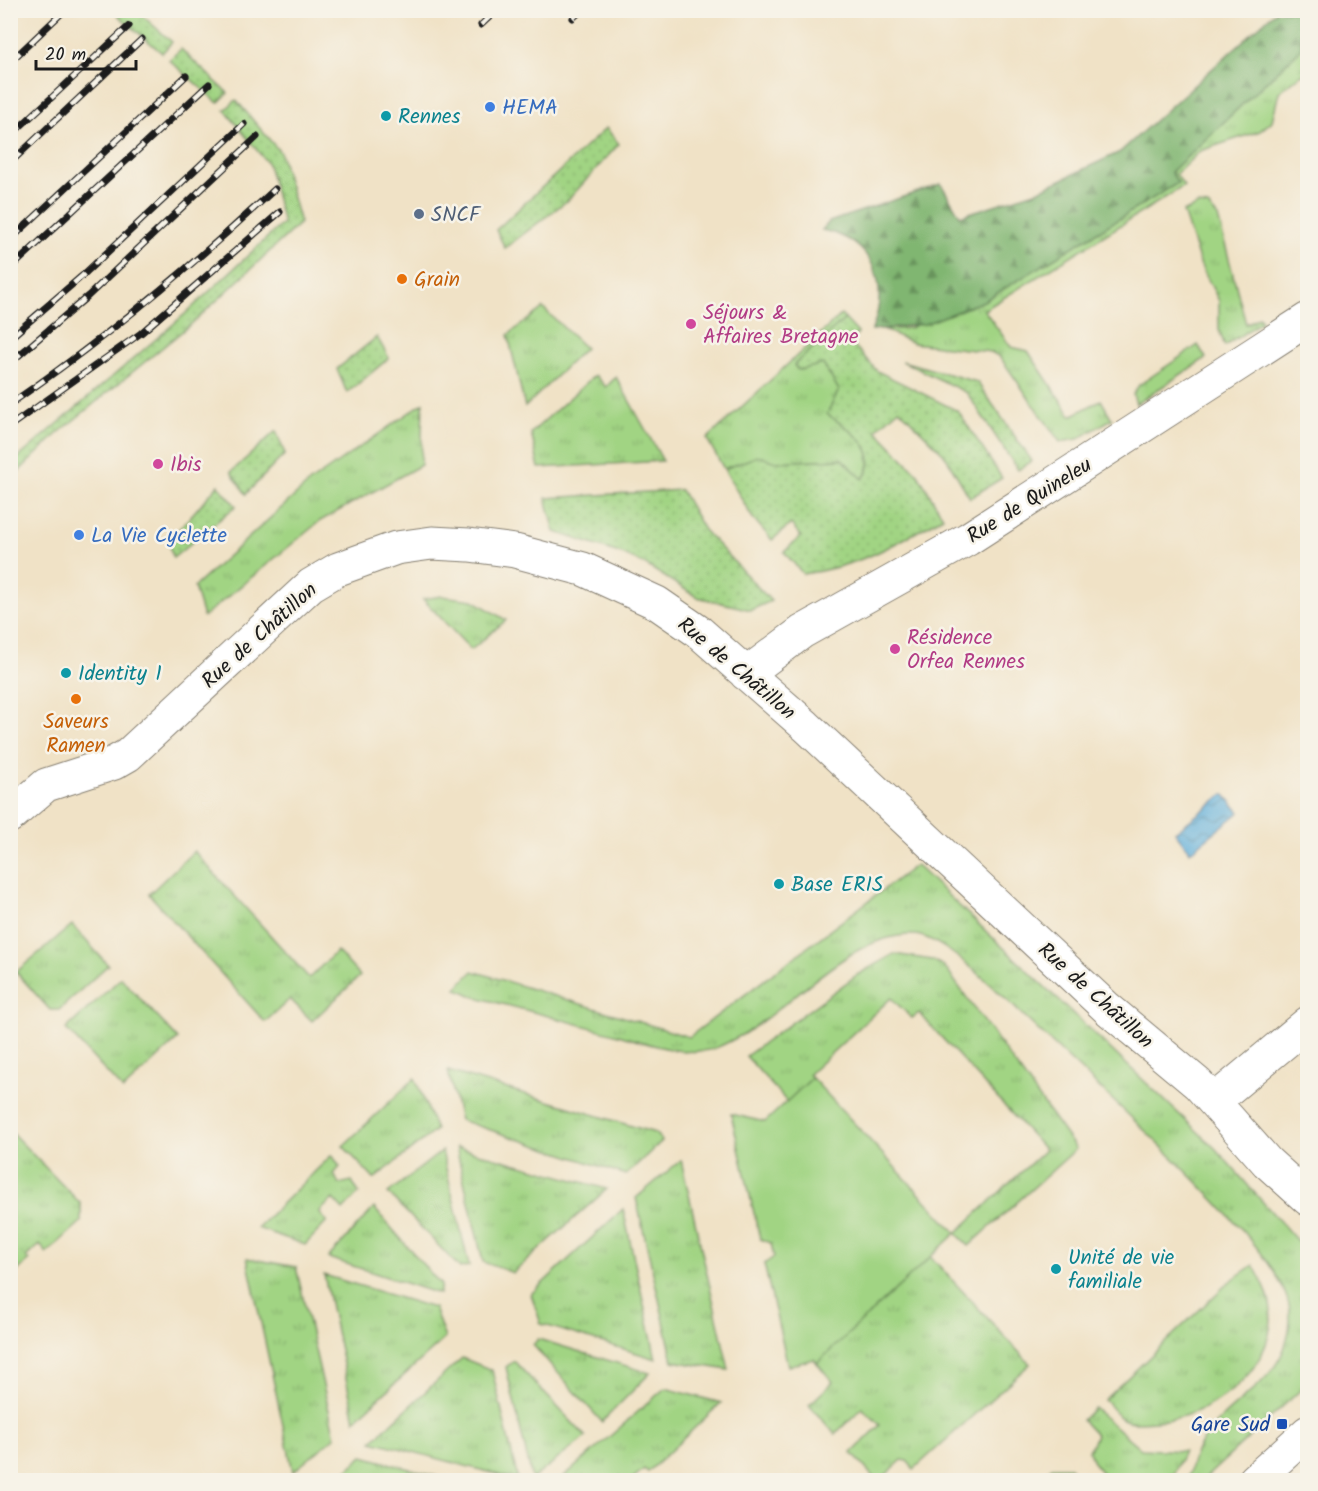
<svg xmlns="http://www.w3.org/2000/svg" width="1318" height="1491" font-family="Kalam,sans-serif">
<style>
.grass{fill:url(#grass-tufts);stroke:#5e7850;stroke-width:1.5}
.forest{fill:url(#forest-firs);stroke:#4e6946;stroke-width:1.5}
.garden{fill:url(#garden-dots);stroke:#5e7850;stroke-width:1.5}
.pitch{fill:#a1d483;stroke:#5e7850;stroke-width:1.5}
.water{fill:url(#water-waves);stroke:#3e667b;stroke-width:1.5}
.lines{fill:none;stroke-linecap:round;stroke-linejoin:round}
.minor-casing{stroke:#867f71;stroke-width:35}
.minor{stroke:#fff;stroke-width:33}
.rail-casing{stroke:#1c1c1c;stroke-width:7}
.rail{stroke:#f7f3e8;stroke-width:4.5;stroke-dasharray:14;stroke-linecap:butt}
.shop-dot{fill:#3f7fe0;stroke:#f7f3e8;stroke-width:2}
.culture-dot{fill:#0f9aa8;stroke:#f7f3e8;stroke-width:2}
.service-dot{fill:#5c6f8a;stroke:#f7f3e8;stroke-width:2}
.food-dot{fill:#e8710a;stroke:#f7f3e8;stroke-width:2}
.hotel-dot{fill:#d1479c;stroke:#f7f3e8;stroke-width:2}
.transit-dot{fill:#1a4fb4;stroke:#f7f3e8;stroke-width:2}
.labels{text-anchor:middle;stroke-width:5;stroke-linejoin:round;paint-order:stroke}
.shop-label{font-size:21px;fill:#366cbe;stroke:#f7f3e8;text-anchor:start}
.culture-label{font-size:21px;fill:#0d838f;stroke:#f7f3e8;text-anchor:start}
.service-label{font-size:21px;fill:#4e5e75;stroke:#f7f3e8;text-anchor:start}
.food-label{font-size:21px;fill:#c56008;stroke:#f7f3e8;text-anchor:start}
.hotel-label{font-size:21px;fill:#b23c85;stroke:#f7f3e8;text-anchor:start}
.street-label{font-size:21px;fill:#1c1c1c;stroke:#f7f3e8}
.transit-label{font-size:21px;fill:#164399;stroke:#f7f3e8;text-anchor:end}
</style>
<defs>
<pattern id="grass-tufts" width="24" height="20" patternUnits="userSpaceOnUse" patternTransform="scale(1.5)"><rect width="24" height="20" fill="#a1d483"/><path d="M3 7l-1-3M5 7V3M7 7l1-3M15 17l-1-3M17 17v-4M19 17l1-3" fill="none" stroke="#8ab571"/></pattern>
<pattern id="forest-firs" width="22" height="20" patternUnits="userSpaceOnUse" patternTransform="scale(1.5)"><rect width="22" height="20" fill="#80b671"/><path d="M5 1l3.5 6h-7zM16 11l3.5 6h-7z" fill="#68935c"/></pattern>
<pattern id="garden-dots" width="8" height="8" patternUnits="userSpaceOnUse" patternTransform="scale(1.5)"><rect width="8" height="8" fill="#a1d483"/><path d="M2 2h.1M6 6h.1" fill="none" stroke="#8ab571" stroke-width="1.8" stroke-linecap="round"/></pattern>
<pattern id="water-waves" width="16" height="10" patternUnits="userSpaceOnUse" patternTransform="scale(1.5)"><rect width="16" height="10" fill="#60afda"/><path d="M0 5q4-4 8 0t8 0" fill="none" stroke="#4e8eb0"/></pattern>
</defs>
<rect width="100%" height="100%" fill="#f7f3e8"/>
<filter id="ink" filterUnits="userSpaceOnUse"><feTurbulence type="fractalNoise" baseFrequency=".0167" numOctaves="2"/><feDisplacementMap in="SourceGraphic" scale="12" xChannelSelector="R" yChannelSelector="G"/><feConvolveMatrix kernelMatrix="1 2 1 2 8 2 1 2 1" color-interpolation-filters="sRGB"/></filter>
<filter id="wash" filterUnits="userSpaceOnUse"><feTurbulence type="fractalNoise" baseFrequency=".008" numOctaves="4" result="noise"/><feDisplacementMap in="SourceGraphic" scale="24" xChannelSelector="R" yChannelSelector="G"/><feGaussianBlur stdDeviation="1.35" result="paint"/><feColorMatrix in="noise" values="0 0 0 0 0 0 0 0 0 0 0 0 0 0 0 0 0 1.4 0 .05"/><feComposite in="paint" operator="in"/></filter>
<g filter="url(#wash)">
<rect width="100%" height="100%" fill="#f0e2c6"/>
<path class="grass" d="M1307 27V76L1302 74 1279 92 1272 121 1260 131 1200 151 1176 174 1184 186 984 310 1011 347 1028 351 1071 416 1101 400 1112 419 1078 439 1060 442 1000 357 991 352 913 343 885 330 910 328 1178 183 1171 172 1302 48 1300 34Z
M1198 205 1208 206 1218 217 1246 324 1259 317 1262 321 1225 346 1219 330V301L1201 266 1183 212Z
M543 308 585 348 525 407 508 335Z
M841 315 845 319 794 365 799 370 823 364 840 391 828 414C850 431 885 448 862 480L842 459 776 462 758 457 724 469 707 439Z
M1198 345 1206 358 1136 404 1133 394 1139 385Z
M595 375 606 387 616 377 663 461 539 468 531 433Z
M423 403 421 465 320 521 203 617 194 587 310 482Z
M442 596 473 600 506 620 471 650 423 599Z
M194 851 309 978 337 951 360 976 312 1021 290 999 265 1022 149 894Z
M916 865 1215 1148 1307 1252V1384L1203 1480H1187C1191 1470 1193 1455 1199 1446 1230 1394 1291 1384 1290 1314 1290 1286 1253 1241 1234 1221 1177 1159 1114 1101 1053 1044 1019 1013 986 976 948 950 939 944 925 935 914 935 852 932 793 1005 742 1035 730 1041 716 1050 702 1051 675 1054 644 1042 618 1035 570 1022 523 1009 475 997L456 988 473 971 689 1037Z
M72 925 108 965 59 1010H50L16 972Z
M894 954 932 960 944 966 1076 1149 969 1246 956 1233 1045 1150 919 1013 912 1018 891 998 809 1074 812 1078 787 1102 746 1056 857 975Z
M121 978 178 1039 123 1090 66 1029Z
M448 1071 655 1133 662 1141 626 1175 460 1120Z
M415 1078 436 1130 374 1179 343 1146Z
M11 1132 81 1204V1222L47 1253 40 1245 26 1257 29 1260 11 1277Z
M456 1147 607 1189 513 1273 483 1262Z
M442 1151 469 1266 460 1268 388 1193Z
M332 1155 340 1167 334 1174 339 1184 352 1181 359 1193 343 1210 333 1199 319 1212 327 1222 305 1245 257 1228Z
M681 1160 729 1370 673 1361 636 1198Z
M374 1208 441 1285 439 1294 328 1258Z
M623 1209 656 1359 541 1324 531 1294Z
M930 1256 1030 1364 914 1469 907 1461 902 1460 880 1480H876L852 1453 880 1425 862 1408 835 1434 809 1405 833 1382 817 1363Z
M247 1258 296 1267 335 1437 293 1472Z
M1253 1265C1261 1279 1270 1295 1271 1312 1274 1372 1209 1419 1155 1421 1146 1421 1132 1424 1123 1419 1116 1415 1110 1405 1104 1400L1229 1282Z
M324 1275 434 1308 445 1338 355 1420Z
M538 1339 650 1373 602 1422 533 1345Z
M462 1358 492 1370 518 1480 372 1441Z
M514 1361 586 1437 532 1479 506 1367Z
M665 1388 721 1403 648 1472 644 1469 631 1480H560Z
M1094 1408 1141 1449 1184 1451 1174 1473 1165 1480H1108L1093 1462 1089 1451 1096 1435 1082 1420Z
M363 1456 449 1480H336Z
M1052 1467H1070L1080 1480H1035Z"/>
<path class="forest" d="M1276 11H1307V27L1300 34 1302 48 1171 172 1178 183 984 301 925 324 872 330C890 283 874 241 822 230L829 222 941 184 960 216 1035 192 1120 152Z"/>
<path class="garden" d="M113 11H137L172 42 162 53Z
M181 49 228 93 218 103 169 60Z
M236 100 280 152 300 223 196 320 57 434 11 479V464L185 314 283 223 268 164 225 110Z
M606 128 619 144 568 200 505 248 496 230Z
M845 319 858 333 850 341 877 371 958 411 1002 478 970 498 944 454 899 409 876 430 918 474 943 517C893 545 862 566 803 574L784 552 801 536 791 524 772 540 752 517 724 469 758 456 776 462 842 459 863 479C885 448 849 430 827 414L839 390 823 364 799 370 794 365Z
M377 337 389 358 347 393 337 369Z
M902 361 977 382 1032 461 1018 470 967 393Z
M276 431 285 454 246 494 231 472Z
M218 485 236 506 173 558 168 542Z
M681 490 704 530 771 601 751 610 697 597 646 565 622 554 555 532 546 498Z"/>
<path class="pitch" d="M812 1078 956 1233 817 1363 814 1359 788 1366 764 1264 774 1257 771 1243 760 1239 731 1114 765 1122Z"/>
<path class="water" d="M1224 794 1240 812 1190 852 1175 832Z"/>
</g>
<g filter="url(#ink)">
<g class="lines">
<defs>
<path id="minor" d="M746 674 802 632 968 539 1308 319
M10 816 46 785 114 763 128 755 311 585 338 569 396 548 432 543 469 545 515 551 583 569 657 603 699 632 806 726 1107 1008 1198 1084 1267 1162 1308 1199
M1214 1101 1308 1023
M1255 1480 1308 1432"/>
</defs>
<use href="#minor" class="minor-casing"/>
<use href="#minor" class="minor"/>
<defs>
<path id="rail" d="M573 18 582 10
M481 25 497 10
M10 62 65 10
M10 136 129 26
M10 163 142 39
M10 240 186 76
M10 269 209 84
M10 338 82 276 244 124
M10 363 88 296 257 137
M10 404C105 339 191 267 275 189
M10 426 141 333 280 212"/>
</defs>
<use href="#rail" class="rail-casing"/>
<use href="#rail" class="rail"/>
</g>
</g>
<g class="shop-dot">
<circle cx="490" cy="107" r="6"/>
<circle cx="79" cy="535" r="6"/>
</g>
<g class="culture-dot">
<circle cx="386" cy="116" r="6"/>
<circle cx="66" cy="673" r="6"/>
<circle cx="779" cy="884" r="6"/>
<circle cx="1056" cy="1269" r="6"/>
</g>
<circle class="service-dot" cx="419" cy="214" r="6"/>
<g class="food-dot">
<circle cx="402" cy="279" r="6"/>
<circle cx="76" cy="699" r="6"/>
</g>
<g class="hotel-dot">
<circle cx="691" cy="324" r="6"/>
<circle cx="158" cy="464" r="6"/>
<circle cx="895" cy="649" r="6"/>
</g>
<rect class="transit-dot" x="1276" y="1418" width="12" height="12" rx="3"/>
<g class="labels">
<g class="shop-label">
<text x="502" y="114">HEMA</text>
<text x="91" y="542">La Vie Cyclette</text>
</g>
<g class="culture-label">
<text x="398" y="123">Rennes</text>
<text x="78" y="680">Identity 1</text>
<text x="791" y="891">Base ERIS</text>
<text x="1068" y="1264">Unité de vie<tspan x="1068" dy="24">familiale</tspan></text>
</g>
<g class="service-label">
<text x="431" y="221">SNCF</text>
</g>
<g class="food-label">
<text x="414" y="286">Grain</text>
<text x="76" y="728" text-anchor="middle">Saveurs<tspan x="76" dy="24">Ramen</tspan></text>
</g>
<g class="hotel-label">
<text x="703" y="319">Séjours &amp;<tspan x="703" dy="24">Affaires Bretagne</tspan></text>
<text x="170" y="471">Ibis</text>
<text x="907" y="644">Résidence<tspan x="907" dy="24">Orfea Rennes</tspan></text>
</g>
<g class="street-label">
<text transform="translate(1029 500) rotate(-32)" y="7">Rue de Quineleu</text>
<text transform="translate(259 635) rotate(-42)" y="7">Rue de Châtillon</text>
<text transform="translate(737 668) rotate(40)" y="7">Rue de Châtillon</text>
<text transform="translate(1096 995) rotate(42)" y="7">Rue de Châtillon</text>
</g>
<g class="transit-label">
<text x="1270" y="1431">Gare Sud</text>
</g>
</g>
<rect width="1318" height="1491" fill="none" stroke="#f7f3e8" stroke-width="36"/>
<path d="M36 60v9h100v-9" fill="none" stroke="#1c1c1c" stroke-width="3"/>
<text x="45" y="60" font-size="18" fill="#1c1c1c" stroke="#f7f3e8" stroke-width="4.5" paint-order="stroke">20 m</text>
</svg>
